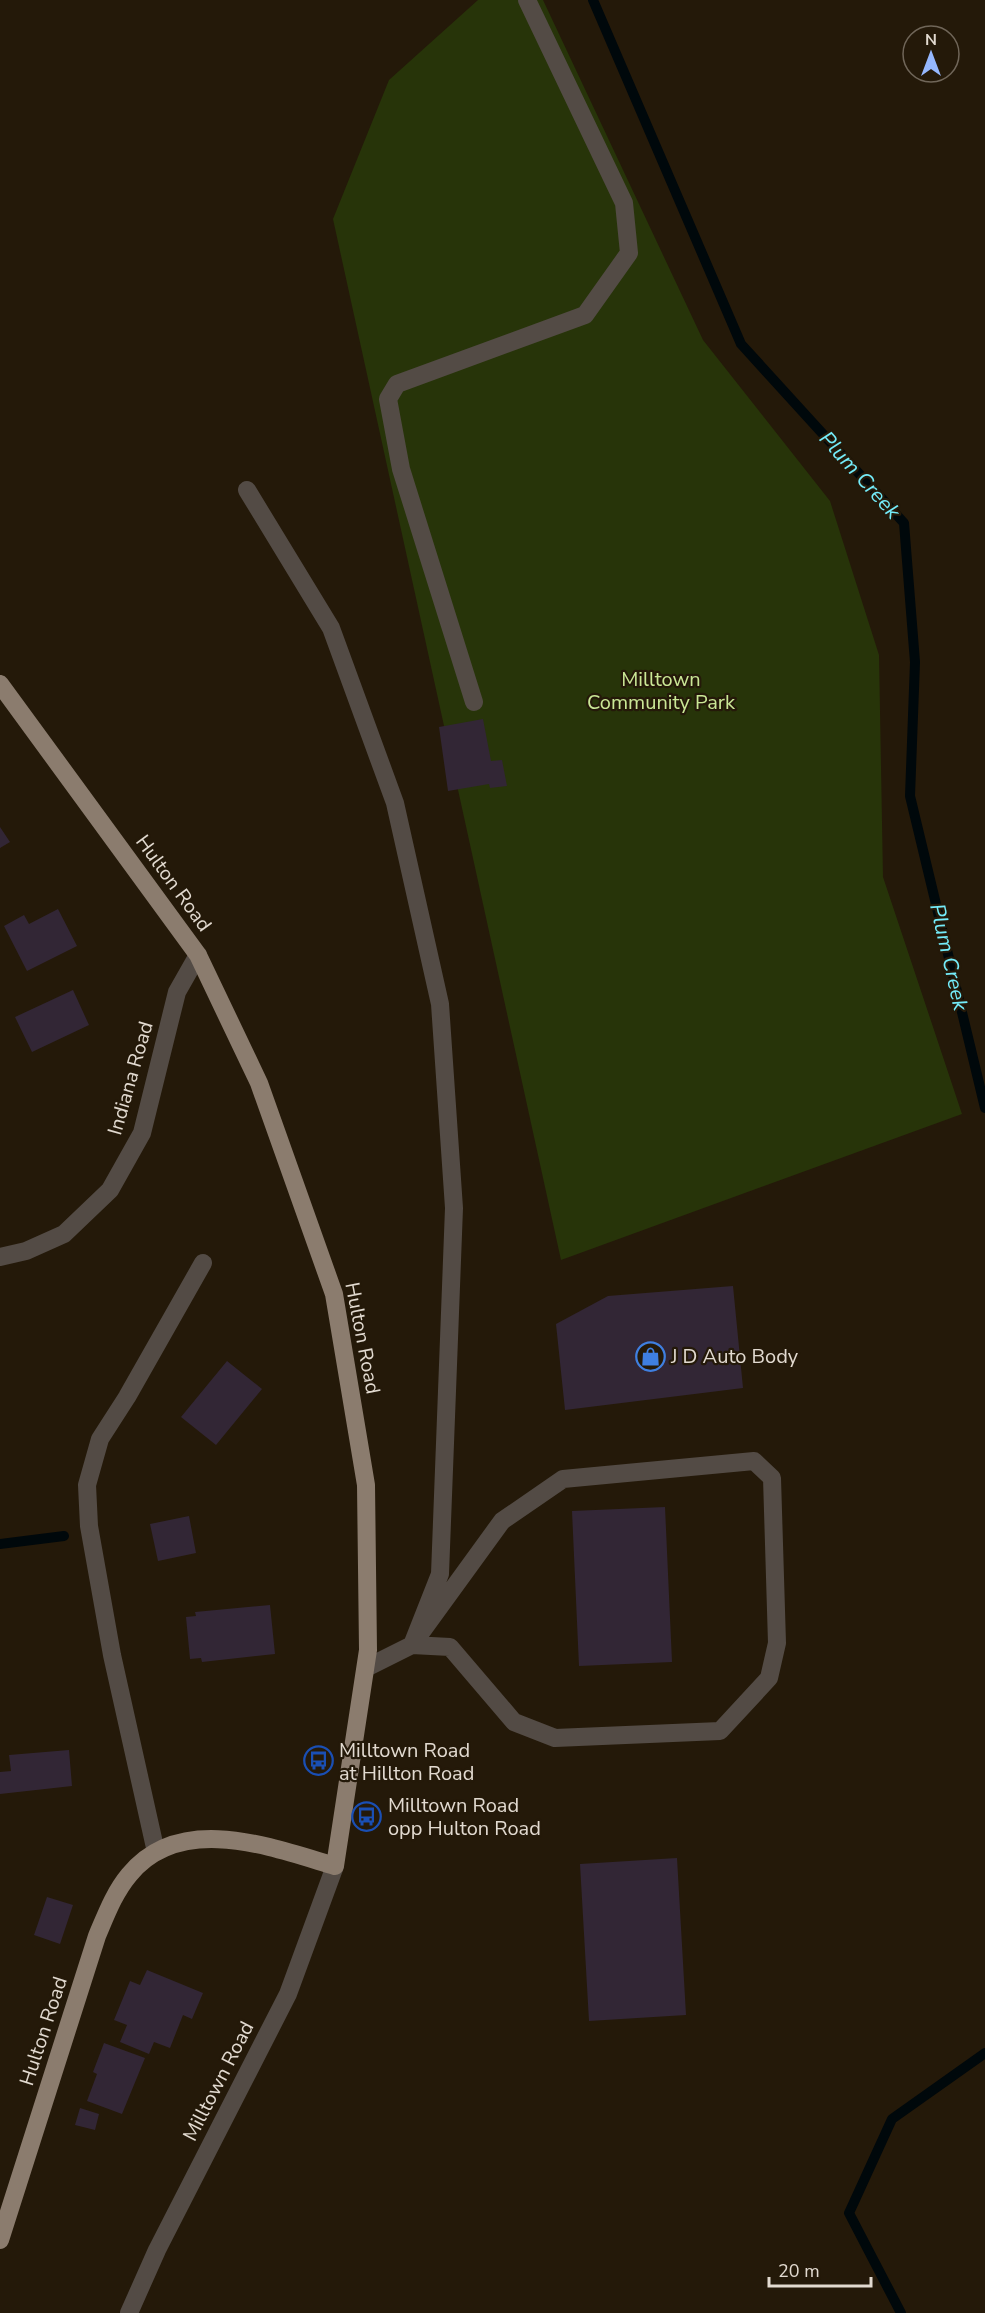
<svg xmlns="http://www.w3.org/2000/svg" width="985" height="2313" font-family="'Nunito Sans',sans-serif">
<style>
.green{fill:#273409}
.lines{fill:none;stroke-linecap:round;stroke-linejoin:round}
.stream{stroke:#00080b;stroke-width:10}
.building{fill:#322635}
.service{stroke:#534b45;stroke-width:18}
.minor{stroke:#534b45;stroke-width:18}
.tertiary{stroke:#534b45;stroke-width:18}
.primary{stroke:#8b7c6e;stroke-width:18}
.labels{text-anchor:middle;stroke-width:4.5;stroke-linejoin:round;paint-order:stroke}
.park-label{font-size:20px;fill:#cae796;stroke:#241909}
.street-label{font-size:20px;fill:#e2dad0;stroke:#241909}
.poi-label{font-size:20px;fill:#e2dad0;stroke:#241909;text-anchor:start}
.water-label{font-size:21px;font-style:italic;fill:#74ecfa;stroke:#241909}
</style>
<rect width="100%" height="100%" fill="#241909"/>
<path class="green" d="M478 0H543L703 340 830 501 879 655 883 877 962 1114 561 1260 333 219 389 80Z"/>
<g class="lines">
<path class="stream" d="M593 0 741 344 904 523 915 662 910 796 985 1108
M0 1544 64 1536
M901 2313 849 2213 892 2119 985 2053"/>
</g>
<path class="building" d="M483 719 491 761 502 760 507 786 490 788 489 784 448 791 439 727Z
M0 827 10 842 0 848Z
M58 909 77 946 27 971 4 926 24 915 29 924Z
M73 990 89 1025 32 1052 15 1017Z
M733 1286 743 1388 565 1410 556 1324 608 1296Z
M227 1361 262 1389 216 1445 181 1417Z
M665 1507 672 1662 579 1666 572 1511Z
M189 1516 196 1553 158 1561 150 1524Z
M270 1605 275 1654 202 1662 201 1658 190 1659 186 1617 196 1616 195 1612Z
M69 1750 72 1786 0 1794V1772L11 1771 9 1755Z
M677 1858 686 2015 589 2021 580 1864Z
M47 1897 73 1905 60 1944 34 1935Z
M147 1970 203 1993 192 2019 183 2015 170 2048 154 2042 149 2054 120 2042 127 2025 114 2020 130 1981 140 1985Z
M104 2043 145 2058 122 2114 87 2101 97 2074 93 2072Z
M80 2108 99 2114 95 2130 75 2125Z"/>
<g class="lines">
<path class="service" d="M247 490 331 628 395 803 440 1004 454 1208 440 1574 412 1645 366 1668
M474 702 401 469 388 399 397 384 585 315 629 253 624 203 527 0
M754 1461 772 1478 777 1643 769 1678 720 1731 555 1738 514 1722 450 1647 412 1645 502 1521 563 1479Z"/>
<path class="minor" d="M156 1852 112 1655 89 1526 87 1485 100 1439 127 1397 203 1263"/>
<path class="tertiary" d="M0 1257 26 1251 64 1234 110 1190 142 1133 177 992 198 955
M129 2313 157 2250 288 1994 335 1866"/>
<path class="primary" d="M0 684 198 955 259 1083 334 1294 366 1485 368 1650 335 1866C271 1847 180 1812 129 1875 114 1893 106 1915 97 1936L0 2240"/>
</g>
<defs>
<symbol id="shop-ring" viewBox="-11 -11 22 22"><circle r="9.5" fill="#241909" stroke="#3f7fe0" stroke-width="1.5"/><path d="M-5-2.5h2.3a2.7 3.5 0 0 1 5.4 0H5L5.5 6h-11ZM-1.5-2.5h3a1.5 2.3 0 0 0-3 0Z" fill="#3f7fe0"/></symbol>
<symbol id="bus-ring" viewBox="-11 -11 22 22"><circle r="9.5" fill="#241909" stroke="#1a4fb4" stroke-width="1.5"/><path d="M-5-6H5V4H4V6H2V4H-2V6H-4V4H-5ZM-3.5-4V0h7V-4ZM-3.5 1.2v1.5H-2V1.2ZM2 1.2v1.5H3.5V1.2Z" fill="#1a4fb4"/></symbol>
</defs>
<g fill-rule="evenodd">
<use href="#shop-ring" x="634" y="1340" width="33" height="33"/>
<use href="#bus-ring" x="302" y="1744" width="33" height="33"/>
<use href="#bus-ring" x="350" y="1800" width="33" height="33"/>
</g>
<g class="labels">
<g class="park-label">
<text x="661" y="686">Milltown<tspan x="661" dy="23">Community Park</tspan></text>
</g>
<g class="street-label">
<text transform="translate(174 883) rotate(54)" y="7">Hulton Road</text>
<text transform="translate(130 1078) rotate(-74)" y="7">Indiana Road</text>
<text transform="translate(363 1338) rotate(79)" y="7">Hulton Road</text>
<text transform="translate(43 2031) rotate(-72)" y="7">Hulton Road</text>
<text transform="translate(218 2081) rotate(-63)" y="7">Milltown Road</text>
</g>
<g class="poi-label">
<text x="671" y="1363">J D Auto Body</text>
<text x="339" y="1757">Milltown Road<tspan x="339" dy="23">at Hillton Road</tspan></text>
<text x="388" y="1812">Milltown Road<tspan x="388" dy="23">opp Hulton Road</tspan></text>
</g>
<g class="water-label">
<text transform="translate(860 475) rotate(48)" y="7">Plum Creek</text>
<text transform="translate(949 957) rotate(77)" y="7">Plum Creek</text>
</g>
</g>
<g transform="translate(931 54)"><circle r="28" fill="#241909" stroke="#706659" stroke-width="1.5"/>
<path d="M0-4.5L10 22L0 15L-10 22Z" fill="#95b7fd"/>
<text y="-9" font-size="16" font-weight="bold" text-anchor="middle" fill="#e2dad0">N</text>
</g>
<path d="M769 2277v9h102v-9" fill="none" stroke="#e2dad0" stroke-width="3"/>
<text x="778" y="2277" font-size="18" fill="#e2dad0" stroke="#241909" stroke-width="4.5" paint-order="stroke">20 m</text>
</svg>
